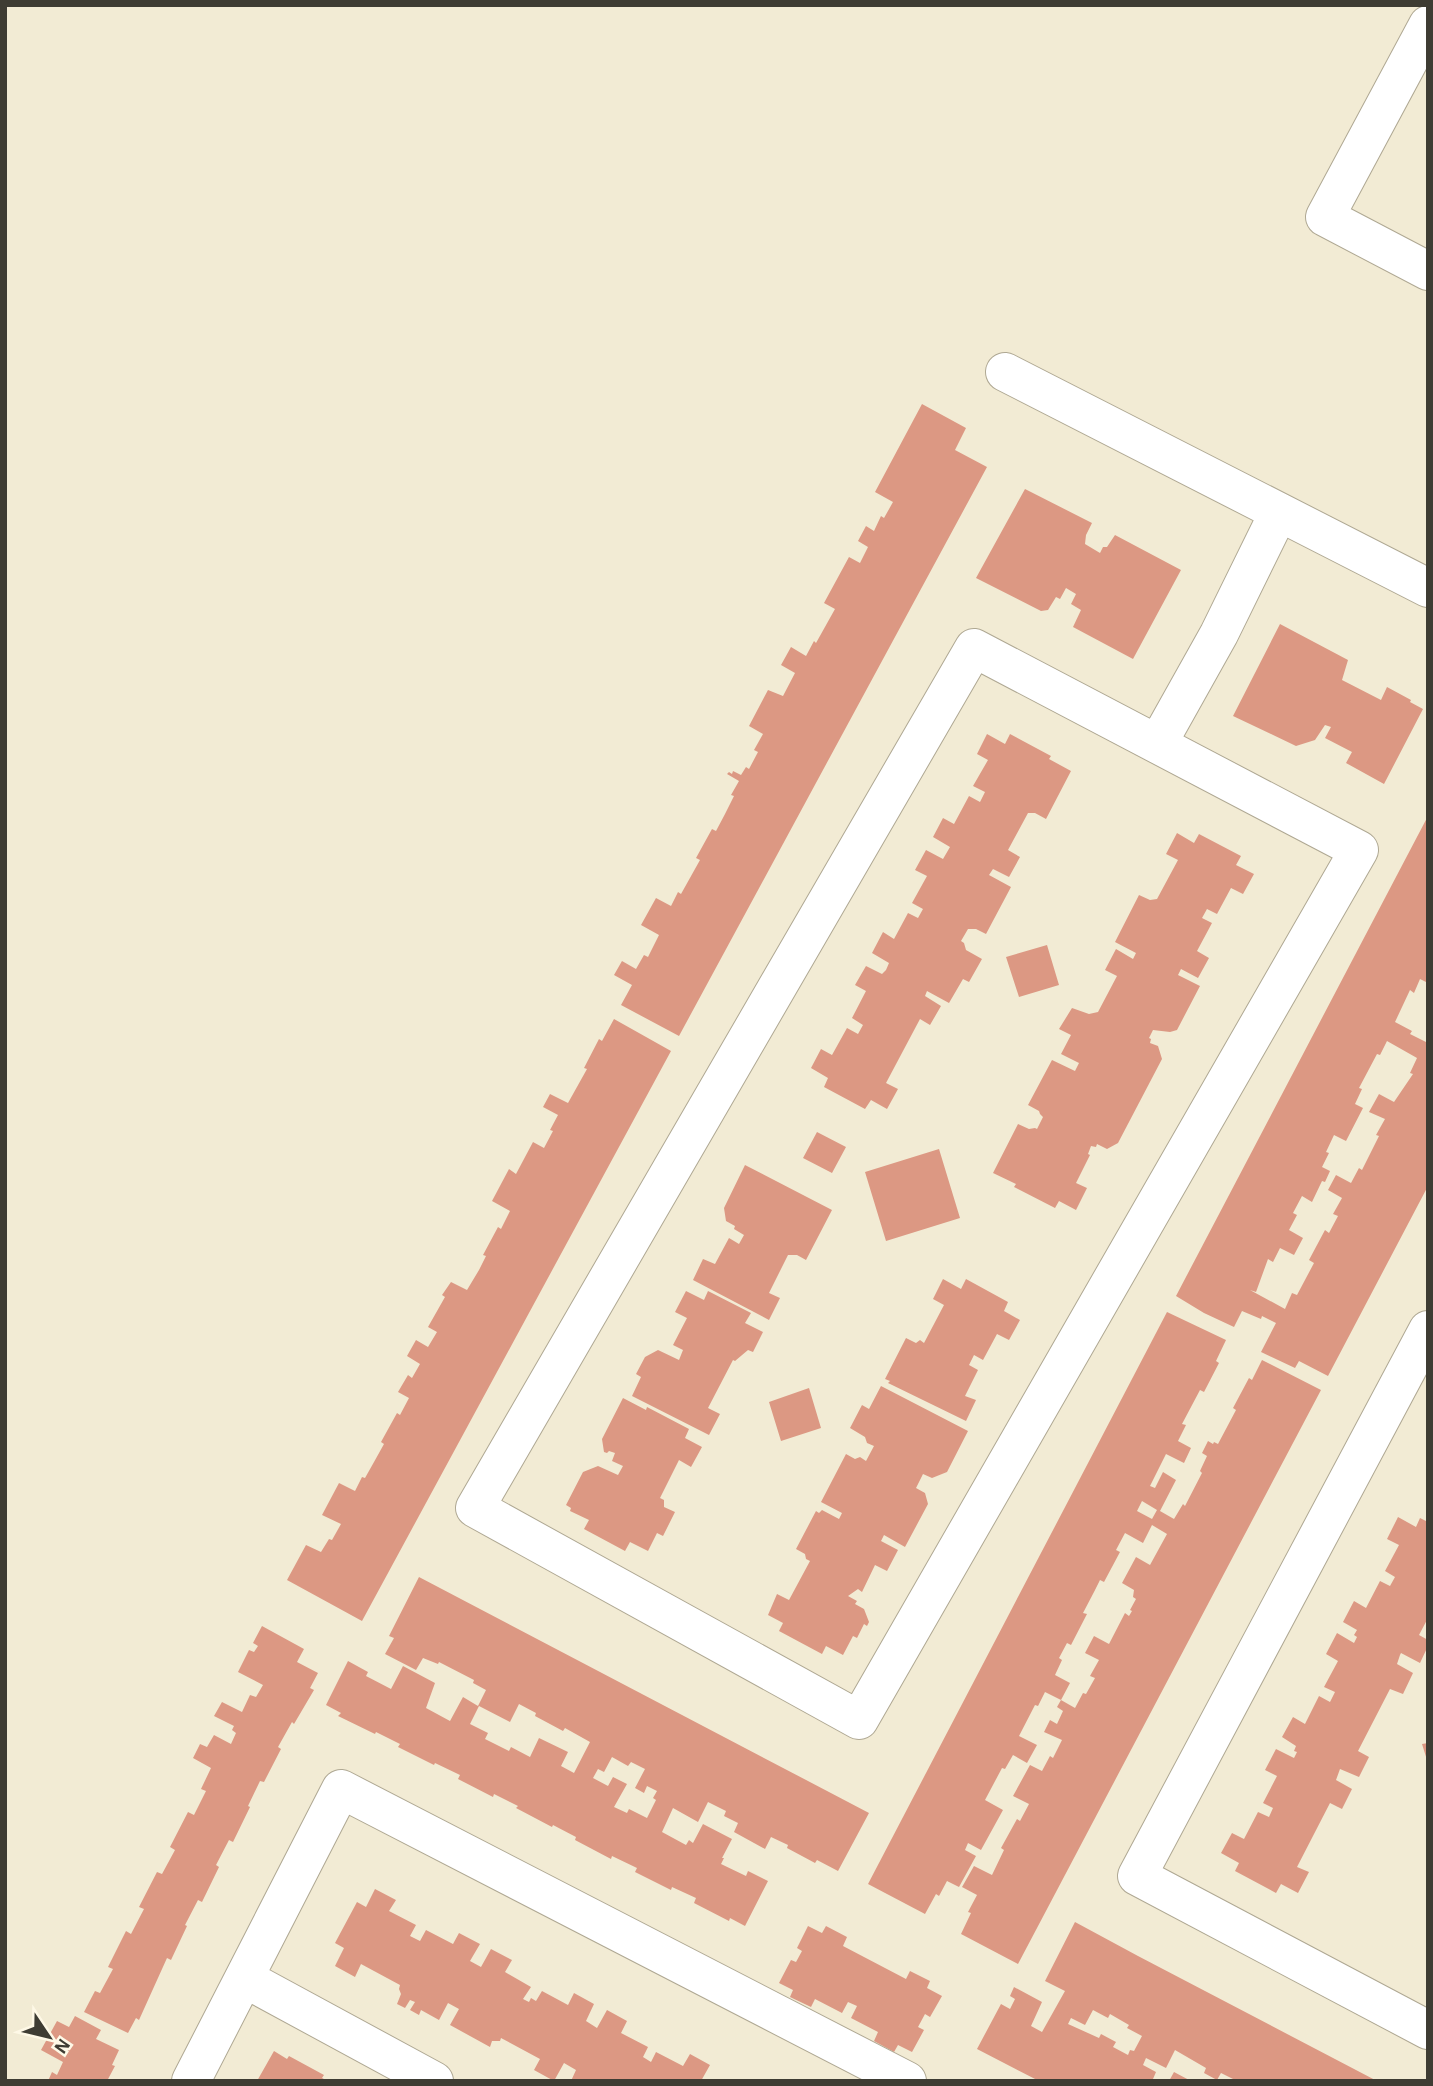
<svg xmlns="http://www.w3.org/2000/svg" width="1433" height="2086" font-family="'Alegreya Sans',sans-serif">
<style>
.building{fill:#dc9883;fill-rule:evenodd}
.lines{fill:none;stroke-linecap:round;stroke-linejoin:round}
.minor-casing{stroke:#afa893;stroke-width:40}
.minor{stroke:#fff;stroke-width:38}
</style>
<rect width="100%" height="100%" fill="#f2ebd4"/>
<path class="building" d="M922 404 966 428 955 450 987 467 679 1036 621 1005 632 985 614 975 622 961 636 969 644 955 648 957 659 935 641 925 656 898 671 906 678 892 681 894 700 860 696 858 712 829 716 831 725 814 734 796 731 795 739 781 727 774 729 772 732 774 733 771 741 775 746 767 749 769 758 752 754 750 763 734 749 726 768 690 783 696 795 673 781 665 791 647 806 656 814 641 816 643 835 609 824 603 849 557 860 563 868 547 858 541 866 526 874 531 881 516 884 518 893 502 875 492Z
M1025 489 1092 523 1086 535 1085 544 1100 553 1103 547H1107L1115 535 1181 570 1133 659 1073 627 1081 610 1071 604 1076 594 1066 588 1060 599 1056 597 1048 610 1041 611 976 578Z
M1280 624 1348 660 1342 680 1381 700 1387 687 1411 700 1410 702 1423 709 1384 784 1346 763 1352 752 1325 738 1331 727 1325 725 1315 740 1296 746 1233 716Z
M987 734 1005 744 1010 734 1051 756 1049 759 1071 771 1046 819 1035 813H1028L1008 850 1020 857 1009 877 993 869 989 875 1011 887 986 934 976 929H968L961 941 964 943 966 950 982 959 969 982 963 979 949 1003 927 991 925 996 941 1006 930 1025 920 1019 886 1083 898 1089 887 1109 871 1100 865 1109 824 1087 828 1078 811 1068 821 1049 832 1055 847 1028 858 1034 863 1025 852 1018 866 991 855 985 866 966 882 974 886 970 889 963 872 953 883 932 894 939 908 913 918 918 923 909 912 903 927 876 915 870 926 850 943 859 950 847 933 837 943 818 954 824 969 796 980 802 985 792 973 786 988 760 977 754Z
M1428 816V983L1420 979 1414 993 1410 990 1395 1022 1412 1031 1410 1034 1428 1043V1186L1328 1376 1299 1361 1295 1368 1261 1352 1276 1323 1262 1316 1261 1319 1242 1311 1234 1327 1204 1313 1176 1296ZM1387 1041 1417 1058 1410 1073 1413 1074 1394 1102 1379 1094 1369 1112 1385 1119 1376 1135 1379 1136 1362 1170 1359 1168 1351 1183 1336 1175 1328 1190 1342 1198 1333 1214 1338 1216 1329 1233 1325 1230 1309 1260 1314 1263 1297 1295 1292 1293 1285 1309 1250 1290 1256 1292 1268 1259 1273 1262 1280 1248 1294 1255 1303 1238 1289 1230 1297 1215 1293 1213 1302 1196 1312 1202 1322 1181 1325 1182 1330 1171 1322 1167 1329 1153 1326 1152 1334 1135 1346 1141 1363 1108 1355 1104 1362 1089 1359 1088 1377 1054 1380 1055Z
M1177 833 1194 843 1199 834 1241 856 1236 865 1254 874 1243 894 1231 888 1217 914 1207 909 1202 918 1212 923 1197 951 1209 958 1198 978 1181 969 1178 975 1200 986 1177 1030 1170 1032 1153 1030 1149 1038 1151 1039 1150 1043 1158 1046 1162 1059 1118 1143 1107 1149 1097 1144 1096 1147 1091 1146 1088 1154 1090 1155 1076 1183 1087 1188 1076 1210 1059 1201 1055 1208 1014 1187 1016 1184 993 1173 1018 1124 1029 1129 1035 1128 1037 1129 1043 1117 1040 1114 1039 1111 1028 1105 1052 1060 1075 1071 1079 1063 1061 1054 1071 1035 1059 1029 1072 1008 1089 1014 1098 1012 1117 976 1105 970 1116 949 1133 959 1136 953 1115 942 1139 895 1150 900 1157 899 1178 860 1166 854Z
M1047 945 1059 985 1019 997 1006 957Z
M614 1019 671 1051 362 1621 287 1580 306 1545 321 1552 329 1539 332 1540 341 1524 322 1515 339 1483 355 1491 362 1477 365 1478 374 1462 384 1444 381 1442 397 1413 400 1415 409 1398 398 1392 408 1375 412 1378 420 1364 407 1356 416 1340 428 1347 437 1332 428 1327 445 1297 442 1295 451 1282 467 1290 479 1270 486 1256 483 1255 498 1227 501 1229 510 1211 492 1201 509 1169 516 1174 533 1142 544 1148 553 1131 550 1130 558 1115 543 1107 550 1094 568 1103 587 1069 584 1068 599 1039 602 1041Z
M817 1132 846 1147 832 1173 803 1158Z
M939 1149 960 1218 886 1241 865 1172Z
M745 1165 832 1210 806 1260 797 1255H788L769 1293 780 1298 769 1320 693 1280 703 1259 715 1264 729 1238 739 1244 744 1235 734 1229 735 1226 726 1221 724 1208Z
M943 1279 961 1289 966 1279 1008 1302 1004 1311 1020 1320 1009 1340 997 1334 983 1360 974 1355 969 1365 978 1370 965 1396 976 1400 966 1421 888 1383 890 1381 885 1379 906 1338 916 1343 920 1340 924 1343 944 1305 933 1299Z
M686 1291 704 1300 708 1291 751 1313 745 1323 763 1332 753 1352 748 1350 735 1361 733 1360 708 1408 720 1414 709 1435 632 1396 641 1377 636 1374 645 1357 658 1350 679 1360 683 1350 673 1345 687 1318 675 1312Z
M1167 1312 1226 1340 1216 1361 1219 1363 1204 1392 1200 1390 1182 1424 1186 1425 1178 1441 1191 1448 1184 1463 1166 1454 1150 1486 1155 1488 1163 1472 1176 1480 1160 1511 1174 1519 1183 1504 1185 1506 1202 1473 1200 1471 1207 1456 1202 1453 1208 1441 1213 1444 1214 1442 1218 1444 1236 1410 1233 1408 1249 1378 1252 1380 1262 1360 1321 1390 1018 1964 961 1934 971 1913 968 1912 977 1895 962 1887 974 1866 992 1875 1004 1850 1001 1848 1017 1819 1020 1821 1029 1804 1013 1796 1030 1765 1042 1771 1050 1756 1053 1758 1062 1740 1044 1732 1050 1720 1057 1724 1063 1711 1057 1707 1061 1700 1075 1708 1083 1693 1086 1694 1095 1678 1090 1676 1099 1660 1085 1653 1094 1636 1109 1644 1125 1613 1129 1616 1132 1611 1130 1610 1136 1599 1133 1597 1134 1590 1122 1583 1136 1557 1150 1565 1167 1534 1152 1525 1143 1543 1125 1533 1116 1550 1120 1552 1104 1582 1100 1580 1094 1592 1083 1613 1087 1614 1071 1645 1067 1643 1059 1658 1062 1660 1055 1675 1070 1683 1061 1700 1045 1692 1038 1706 1035 1705 1019 1736 1037 1745 1027 1763 1013 1755 1005 1769 1002 1768 985 1800 1003 1810 981 1850 968 1843 965 1850 976 1856 959 1887 947 1881 939 1896 936 1894 925 1914 868 1884ZM1142 1501 1157 1510 1152 1519 1137 1511Z
M881 1386 968 1431 947 1472 932 1478 923 1474 916 1488 925 1493 928 1504 905 1547 884 1535 881 1541 898 1550 887 1571 875 1565 862 1592 858 1589 848 1596 857 1601 855 1604 864 1609 869 1622 867 1626 864 1624 857 1638 853 1636 843 1655 826 1646 822 1654 779 1631 783 1623 768 1615 777 1594 789 1600 810 1561 806 1559 805 1554 796 1549 816 1511 819 1513 822 1510 839 1519 842 1513 821 1502 846 1454 855 1459 860 1457 866 1461 874 1446 867 1443 865 1437 850 1428 862 1405 869 1409Z
M809 1388 821 1428 781 1441 769 1402Z
M623 1398 646 1410 647 1407 689 1429 685 1438 702 1447 691 1467 679 1460 660 1498 664 1500V1507L675 1512 663 1536 657 1533 648 1551 630 1542 625 1551 584 1529 589 1520 570 1511 571 1508 566 1505 583 1472 598 1466 618 1475 623 1466 612 1461 615 1453 609 1451 607 1453 604 1452 602 1439Z
M1398 1517 1416 1527 1420 1518 1428 1522V1618L1419 1635 1428 1640V1646L1420 1663 1401 1653 1400 1655 1397 1664 1413 1673 1403 1694 1390 1689 1358 1751 1369 1757 1359 1777 1340 1769 1336 1780 1352 1789 1342 1809 1330 1803 1297 1867 1309 1872 1298 1893 1281 1884 1276 1893 1235 1871 1239 1863 1221 1853 1232 1833 1244 1839 1258 1812 1269 1817 1273 1808 1263 1803 1277 1776 1265 1770 1276 1749 1294 1758 1297 1752 1294 1751 1296 1746 1282 1737 1293 1717 1305 1724 1319 1696 1330 1702 1335 1692 1324 1687 1338 1661 1326 1654 1337 1633 1354 1643 1357 1637 1354 1635 1357 1630 1343 1622 1354 1601 1366 1608 1380 1581 1390 1586 1395 1577 1385 1571 1399 1545 1387 1539Z
M419 1577 869 1813 838 1871 817 1860 815 1863 787 1848 788 1845 771 1837 765 1849 734 1832 738 1823 724 1816 726 1811 708 1802 698 1822 673 1808 662 1832 686 1845 689 1840 693 1843 703 1824 732 1839 722 1858H724L721 1864 746 1876 748 1871 768 1881 745 1926 730 1918 729 1921 694 1903 696 1898 672 1887 671 1890 635 1872 637 1868 612 1856 611 1859 575 1840 576 1837 553 1825 552 1827 516 1808 518 1806 494 1794 493 1797 458 1779 460 1775 435 1763 434 1765 398 1747 400 1744 376 1732 375 1734 338 1716 341 1713 326 1705 348 1661 368 1672 366 1676 391 1689 403 1666 435 1683 426 1708 450 1721 463 1697 478 1706 486 1690 473 1683 474 1680 439 1662 438 1664 423 1658 416 1670 385 1654 394 1638 389 1636ZM519 1704 536 1713 535 1716 563 1731 565 1728 590 1742 574 1773 561 1766 568 1752 539 1738 530 1757 511 1747 509 1751 485 1739 488 1733 470 1724 479 1706 510 1722ZM612 1757 628 1766 631 1762 645 1769 635 1788 644 1793 647 1786 657 1791 653 1798 656 1800 647 1818 629 1809 627 1813 614 1807 627 1784 613 1777 608 1786 593 1778 598 1769 604 1772Z
M262 1626 304 1649 297 1662 318 1673 310 1688 314 1690 294 1724 292 1722 278 1747 281 1749 264 1782 260 1781 248 1806 250 1807 233 1842 229 1840 216 1865 219 1867 202 1902 198 1900 185 1925 187 1926 171 1960 167 1958 139 2020 136 2018 128 2033 84 2012 95 1991 100 1993 113 1969 108 1967 126 1931 131 1934 144 1909 139 1907 157 1872 162 1874 175 1850 170 1847 188 1812 194 1815 206 1791 201 1789 211 1768 193 1758 200 1744 207 1747 214 1735 231 1744 236 1733 232 1730 234 1726 214 1716 222 1702 242 1712 250 1695 256 1697 263 1685 238 1672 249 1650 254 1652 258 1646 253 1643Z
M1428 1743V1760H1427L1422 1744Z
M375 1889 396 1900 389 1911 416 1925 410 1936 420 1941 426 1930 453 1944 459 1933 480 1944 470 1961 481 1967 491 1949 512 1960 505 1972 531 1987 523 1999 529 2002 531 1998 536 2001 542 1991 568 2005 574 1993 594 2004 586 2021 597 2028 607 2010 627 2021 621 2033 648 2047 643 2057 651 2062 656 2052 683 2066 690 2054 710 2065 701 2081H571L576 2070 564 2063 554 2081 534 2070 540 2059 501 2038 500 2041H492L490 2047 450 2025 459 2009 448 2003 439 2020 421 2010 419 2015 410 2010 415 2002 410 2000 405 2008 397 2004 401 1994 399 1989 400 1985 361 1964 355 1977 335 1966 344 1948 335 1943 357 1902 366 1907Z
M1075 1922 1138 1956 1377 2081H1237L1221 2073 1217 2080 1204 2073 1206 2068 1175 2050 1166 2068 1146 2058 1143 2065 1156 2072 1153 2079 1158 2081H1039L977 2049 1001 2004 1010 2009 1015 1999 1010 1996 1014 1987 1042 2002 1031 2026 1042 2032 1065 1991 1045 1981ZM1093 2010 1108 2018 1110 2014 1129 2025 1127 2028 1142 2036 1134 2051 1130 2050 1128 2055 1113 2047 1116 2042 1101 2034 1099 2038 1068 2024 1071 2018 1085 2025Z
M808 1926 822 1933 826 1926 847 1937 843 1946 906 1979 910 1971 930 1981 927 1988 942 1996 930 2017 925 2014 918 2027 924 2030 912 2052 898 2045 894 2052 874 2041 878 2032 851 2018 857 2006 848 2002 842 2013 815 1999 811 2007 790 1997 793 1990 779 1983 791 1960 796 1962 802 1951 797 1948Z
M75 2016 101 2030 96 2039 119 2050 112 2065 115 2066 107 2081H48L52 2072 57 2075 63 2062 41 2050 57 2021 69 2027Z
M274 2051 287 2059 289 2056 324 2075 322 2078 328 2081H257Z
M1174 2072 1191 2081H1169Z"/>
<g class="lines">
<defs>
<path id="minor" d="M1428 25 1325 217 1428 271
M1005 372 1428 588
M974 648 1359 850 859 1720 475 1508Z
M1158 743 1219 634 1279 512
M1428 1330 1137 1876 1428 2030
M244 1978 434 2081
M191 2081 341 1789 907 2081"/>
</defs>
<use href="#minor" class="minor-casing"/>
<use href="#minor" class="minor"/>
</g>
<rect width="1433" height="2086" fill="none" stroke="#3e3c33" stroke-width="14"/>
<g transform="translate(49 2037) rotate(125)" stroke="#fef8e6" stroke-width="5" paint-order="stroke">
<path d="M0-5L12 26L0 18L-12 26Z" fill="#3e3c33"/>
<text y="-10" font-size="19" font-weight="bold" text-anchor="middle" fill="#3e3c33">N</text>
</g>
</svg>
